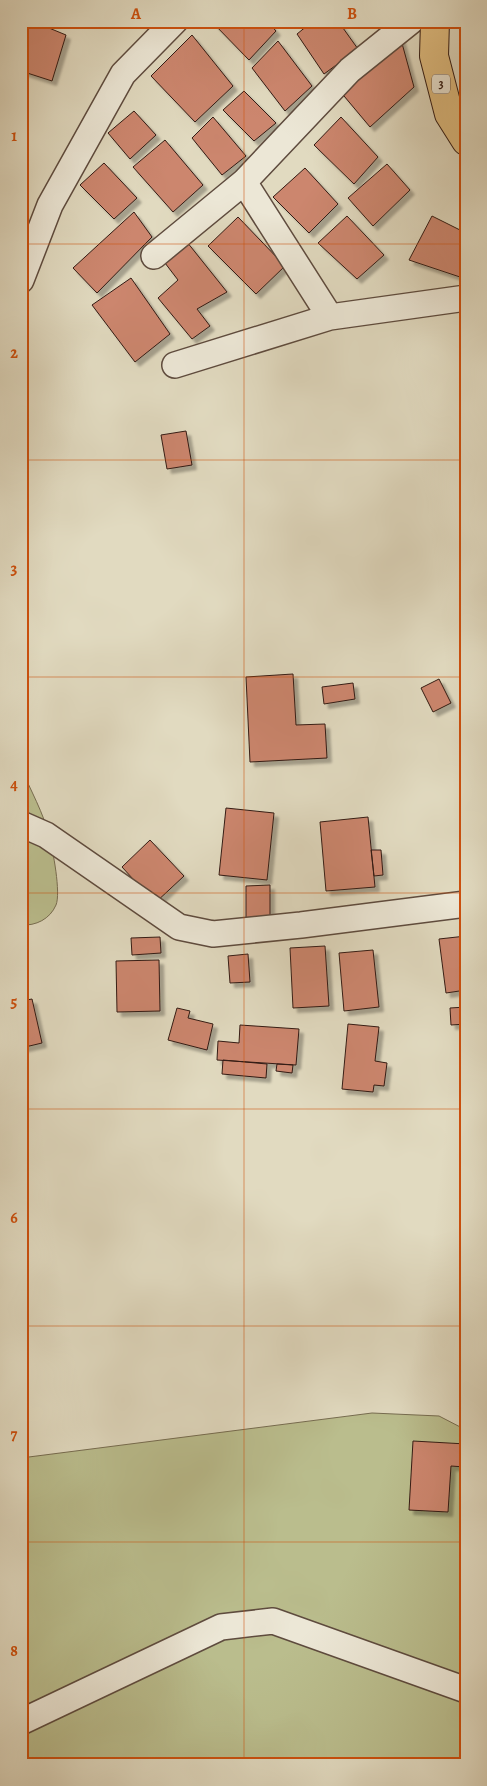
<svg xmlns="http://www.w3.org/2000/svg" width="487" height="1786" font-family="Alegreya,serif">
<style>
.green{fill:#babd8d;stroke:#766c50}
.building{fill:#cc866e;stroke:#331b13;filter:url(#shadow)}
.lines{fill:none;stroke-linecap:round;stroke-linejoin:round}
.street-casing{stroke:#5e4b3e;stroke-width:28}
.primary-casing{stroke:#331b13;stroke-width:30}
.street{stroke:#ece7d6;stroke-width:25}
.primary{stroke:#e0bd80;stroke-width:28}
.grid{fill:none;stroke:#cd500d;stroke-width:1;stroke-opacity:0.55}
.labels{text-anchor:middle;stroke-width:4;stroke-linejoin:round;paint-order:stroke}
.shield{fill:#ece7d6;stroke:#6a584e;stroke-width:1}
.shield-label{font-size:12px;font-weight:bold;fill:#331b13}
.neatline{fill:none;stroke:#cd500d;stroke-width:2}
.grid-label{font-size:16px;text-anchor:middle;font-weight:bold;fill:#cd500d}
</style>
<defs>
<filter id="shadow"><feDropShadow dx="4.5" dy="4.5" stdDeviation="1" flood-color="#0004"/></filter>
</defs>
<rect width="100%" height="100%" fill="#e1dac0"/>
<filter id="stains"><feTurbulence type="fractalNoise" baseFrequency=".004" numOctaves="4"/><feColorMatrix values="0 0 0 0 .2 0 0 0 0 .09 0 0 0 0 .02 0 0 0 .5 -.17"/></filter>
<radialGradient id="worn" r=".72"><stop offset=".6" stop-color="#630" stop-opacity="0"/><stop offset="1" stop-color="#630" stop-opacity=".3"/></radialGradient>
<path class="green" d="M21 768C30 789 44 814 49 836 53 850 61 893 56 905 50 919 36 926 21 925Z
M372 1413 439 1416 466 1430V1765H21V1458Z"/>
<path class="building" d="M21 21H32L66 35 52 81 21 71Z
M216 21H267L276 31 249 60 213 23Z
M313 21H338L358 49 324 74 297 34Z
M192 35 233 86 195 122 151 76Z
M400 36 414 87 370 127 339 90Z
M278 41 312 86 285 111 252 68Z
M244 91 276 123 254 141 223 110Z
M134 111 156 135 130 159 108 133Z
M213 117 246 156 222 175 192 138Z
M341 117 378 157 354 184 314 145Z
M165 140 203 185 173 212 133 167Z
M104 163 137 198 114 219 80 185Z
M387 164 410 190 373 226 348 198Z
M305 168 338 204 309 233 273 197Z
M134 212 152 237 97 293 73 268Z
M347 216 384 255 357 279 318 243Z
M432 216 466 233V279L409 260Z
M238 217 285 266 256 294 208 246Z
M187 242 227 292 197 309 210 326 192 339 158 298 178 280 165 263Z
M131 278 170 334 135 362 92 305Z
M186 431 192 465 167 469 161 435Z
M293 674 296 725 325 724 327 758 250 762 246 677Z
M439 679 451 703 433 712 421 688Z
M353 683 355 699 324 704 322 687Z
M226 808 274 813 267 880 219 875Z
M368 817 375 887 326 891 320 822Z
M150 840 184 876 155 903 122 867Z
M371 850H381L383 875 374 876Z
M270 885V918L246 919V886Z
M466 936V990L446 993 439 939Z
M160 937 161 953 132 955 131 938Z
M325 946 329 1006 293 1008 290 948Z
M373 950 379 1007 344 1011 339 953Z
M248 954 250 982 230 983 228 956Z
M159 960 160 1011 117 1012 116 961Z
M32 999 42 1043 21 1048V1001Z
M466 1007V1024L451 1025 450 1008Z
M177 1008 190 1011 188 1018 213 1024 207 1050 168 1040Z
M348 1024 379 1027 375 1061 387 1063 384 1086 374 1085 373 1092 342 1089Z
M240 1025 299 1029 296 1065 217 1060 218 1041 239 1043Z
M223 1060 267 1064 266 1078 222 1074Z
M277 1064 293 1065 292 1073 276 1071Z
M413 1441 466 1444 465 1467 451 1466 448 1512 409 1510Z"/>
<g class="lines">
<defs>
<path id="street" d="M244 182 330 317
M154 256 244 182 350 70 411 21
M21 280 50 205 123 74 175 21
M175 365 330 317 466 298
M21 824 46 835 179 927 213 934 301 925 466 904
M21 1722 221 1627 273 1621 466 1690"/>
<path id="primary" d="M435 21 434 56 449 114 466 141"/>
</defs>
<use href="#street" class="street-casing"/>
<use href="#primary" class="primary-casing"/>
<use href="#street" class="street"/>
<use href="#primary" class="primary"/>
</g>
<path class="grid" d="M244 21V1765M21 244H466M21 460H466M21 677H466M21 893H466M21 1109H466M21 1326H466M21 1542H466"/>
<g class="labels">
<rect class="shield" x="432" y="74.5" width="18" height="19" rx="4"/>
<g class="shield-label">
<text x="441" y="88">3</text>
</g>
</g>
<rect width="487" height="1786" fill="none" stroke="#e1dac0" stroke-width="55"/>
<rect x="28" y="28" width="432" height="1730" class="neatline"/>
<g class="grid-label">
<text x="136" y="19">A</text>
<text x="352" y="19">B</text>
<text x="14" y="141">1</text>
<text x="14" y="358">2</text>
<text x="14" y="574">3</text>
<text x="14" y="790">4</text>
<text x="14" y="1007">5</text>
<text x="14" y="1223">6</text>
<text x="14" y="1440">7</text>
<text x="14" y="1656">8</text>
</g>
<rect width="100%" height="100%" filter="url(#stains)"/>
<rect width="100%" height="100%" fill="url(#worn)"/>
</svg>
